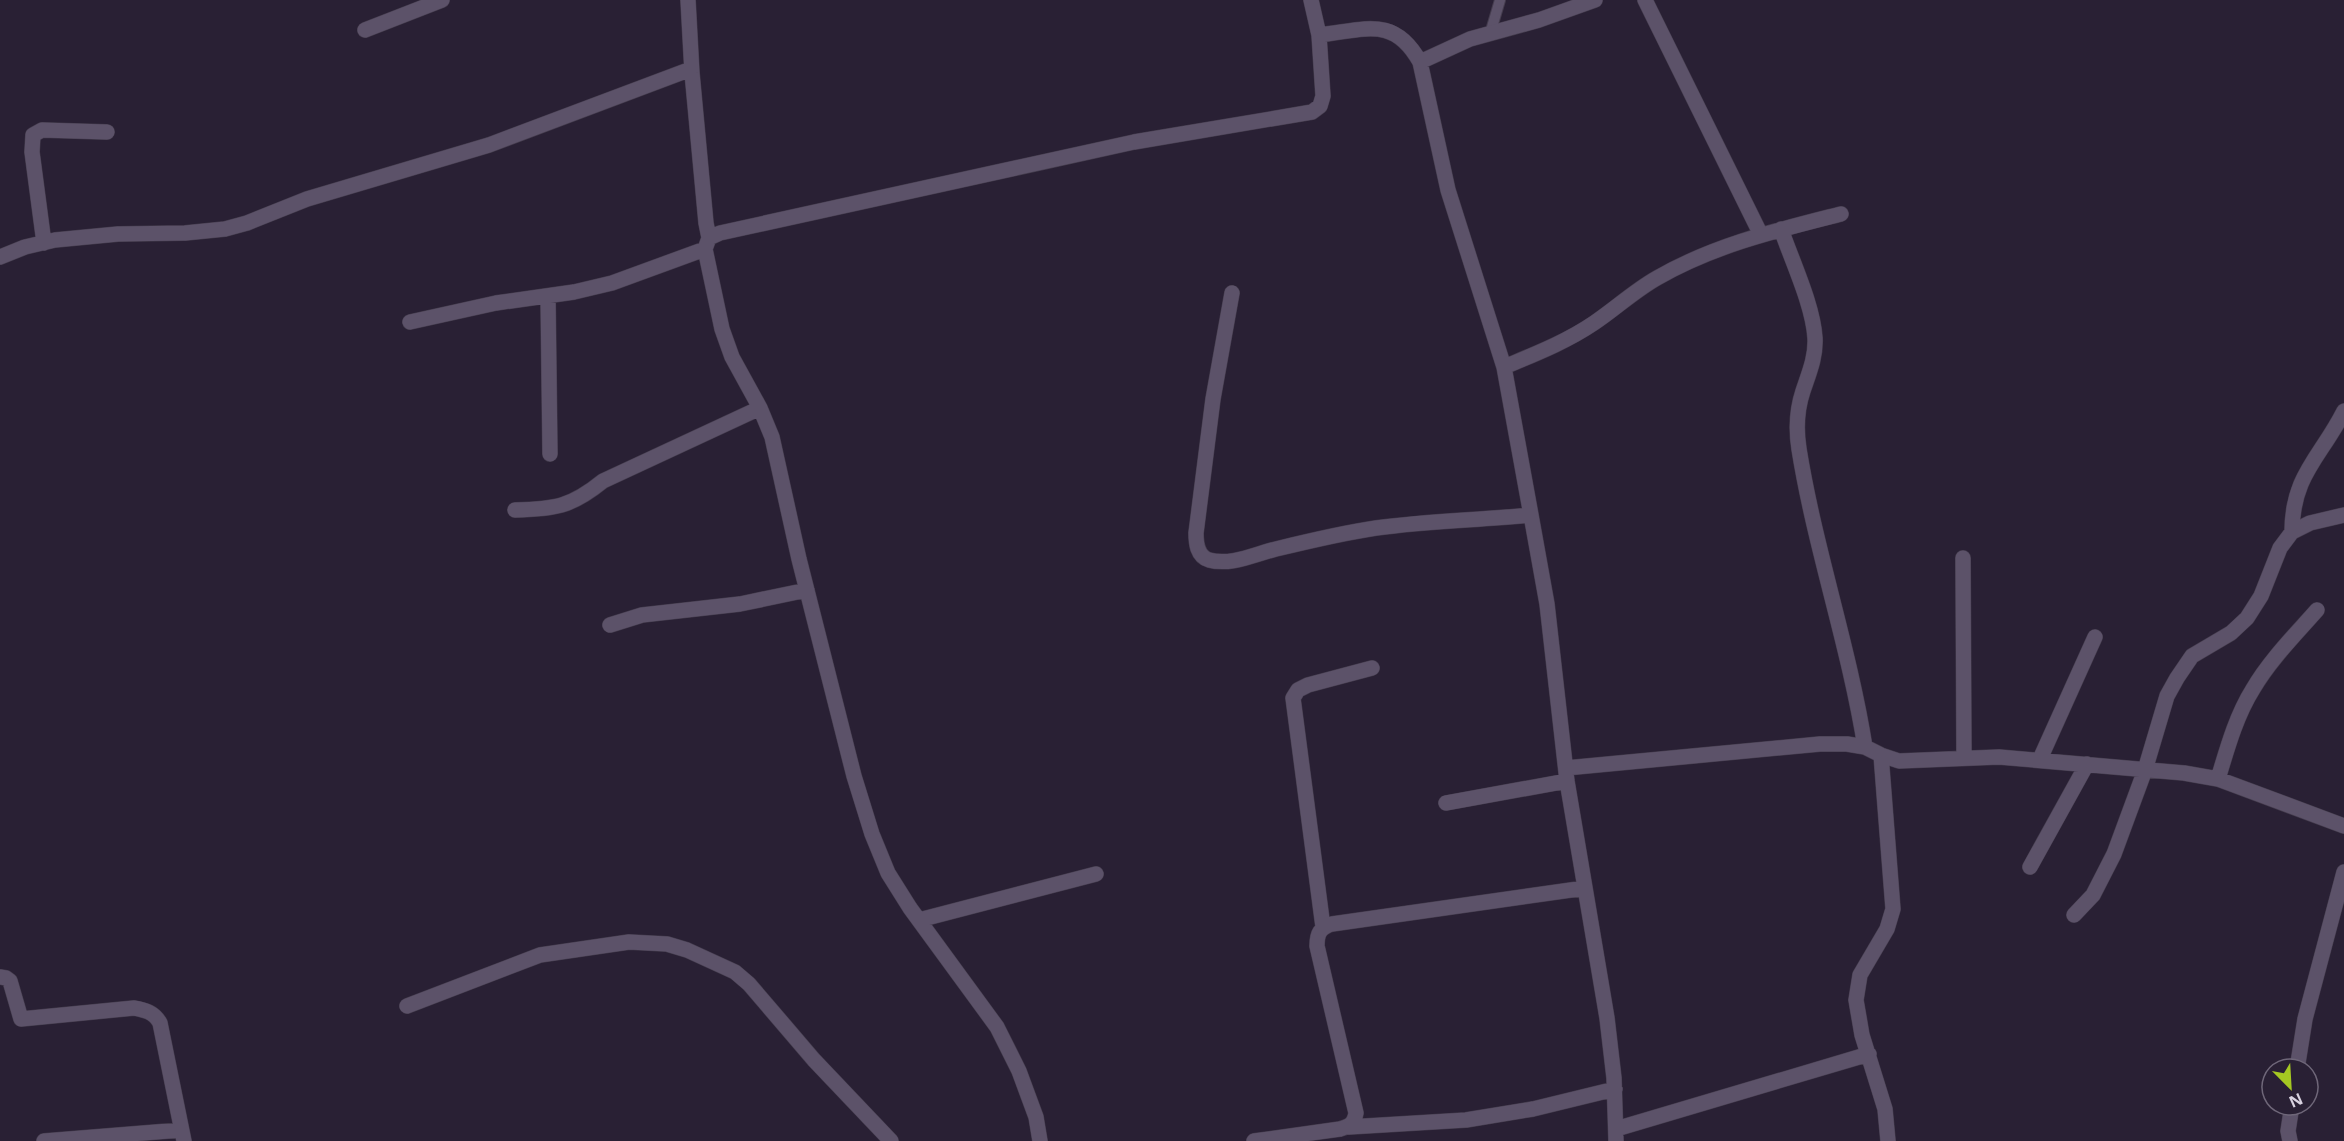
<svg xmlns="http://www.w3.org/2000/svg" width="2344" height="1141" font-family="'Noto Sans',sans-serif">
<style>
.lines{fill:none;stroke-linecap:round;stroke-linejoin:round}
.service-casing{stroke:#453d4e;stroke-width:12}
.minor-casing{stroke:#453d4e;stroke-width:16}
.service{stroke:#5c5269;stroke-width:10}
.minor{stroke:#5c5269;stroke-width:15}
</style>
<rect width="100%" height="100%" fill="#292034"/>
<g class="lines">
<defs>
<path id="service" d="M1490 34 1500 0"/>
<path id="minor" d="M688 0 692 73 706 223 709 238
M1311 0 1319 35C1365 30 1394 15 1420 62L1448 190 1504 367 1531 515 1547 604 1567 781 1607 1018 1614 1078 1616 1141
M1645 0 1761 235
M365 30 442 0
M1420 62 1470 39 1539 20 1595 0
M1781 229C1792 261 1813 305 1815 338 1816 357 1809 373 1803 391 1797 409 1796 430 1799 449 1815 549 1849 646 1865 747
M44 243 32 152 33 135 42 130 107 132
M0 257 25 247 55 240 118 234 185 233 225 229 247 223 307 199 489 145 691 69
M1232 293 1213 399 1196 533C1196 543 1197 556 1209 560 1231 566 1255 554 1276 549 1309 541 1342 533 1376 528 1427 521 1480 520 1531 515
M548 296 550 454
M410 322 496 303 574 292 612 283 705 249
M1504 367C1535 354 1566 342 1594 323 1615 309 1634 291 1657 278 1714 245 1778 230 1841 214
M515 510C555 509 571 507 603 481L760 408
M2292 532C2292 475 2321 457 2344 411
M1963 558 1964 758
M610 625 642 615 740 604 807 590
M1881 755 1893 909 1887 929 1860 975 1856 1000 1862 1035 1885 1109 1888 1141
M2040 759 2095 637
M1566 768 1820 744H1847L1865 747 1881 755 1899 761 1999 757 2184 773 2218 779 2344 826
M2218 779C2227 749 2236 716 2253 689 2270 660 2295 635 2317 610
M1446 803 1567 781
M2030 867 2087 764
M2074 915 2093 895 2114 854 2145 770 2167 696 2177 678 2192 656 2231 633 2247 618 2261 596 2280 548 2292 532 2310 523 2344 515
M919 920 1096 874
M1323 927 1293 698 1298 690 1308 685 1372 668
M0 977 6 978 10 981 21 1019 134 1008C145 1010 154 1012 160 1023L184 1141
M407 1006 540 955 629 942 667 944 687 950 735 972 749 984 814 1060 891 1141
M2297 1069 2305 1019 2344 872
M1349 1127 1466 1120 1533 1109 1615 1089
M1616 1129 1869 1054
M44 1141 181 1130
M1040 1141 1036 1117 1019 1071 997 1027 910 908 888 873 872 834 854 776 799 559 772 437 760 408 732 357 722 329 705 249 709 238 720 233 1134 142 1312 112 1320 106 1323 96 1319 35
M1254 1141 1340 1129C1350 1126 1354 1124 1356 1113L1317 946C1317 933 1320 928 1332 924L1585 888
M2290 1141 2288 1131 2292 1105"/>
</defs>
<use href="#service" class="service-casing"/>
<use href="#minor" class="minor-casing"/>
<use href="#service" class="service"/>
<use href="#minor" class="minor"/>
</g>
<g transform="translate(2290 1087) rotate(156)"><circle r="28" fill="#292034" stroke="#6f6779" stroke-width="1.5"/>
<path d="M0-4.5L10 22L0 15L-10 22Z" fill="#a5c822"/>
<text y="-9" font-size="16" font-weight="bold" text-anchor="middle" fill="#d8d2e0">N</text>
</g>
</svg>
